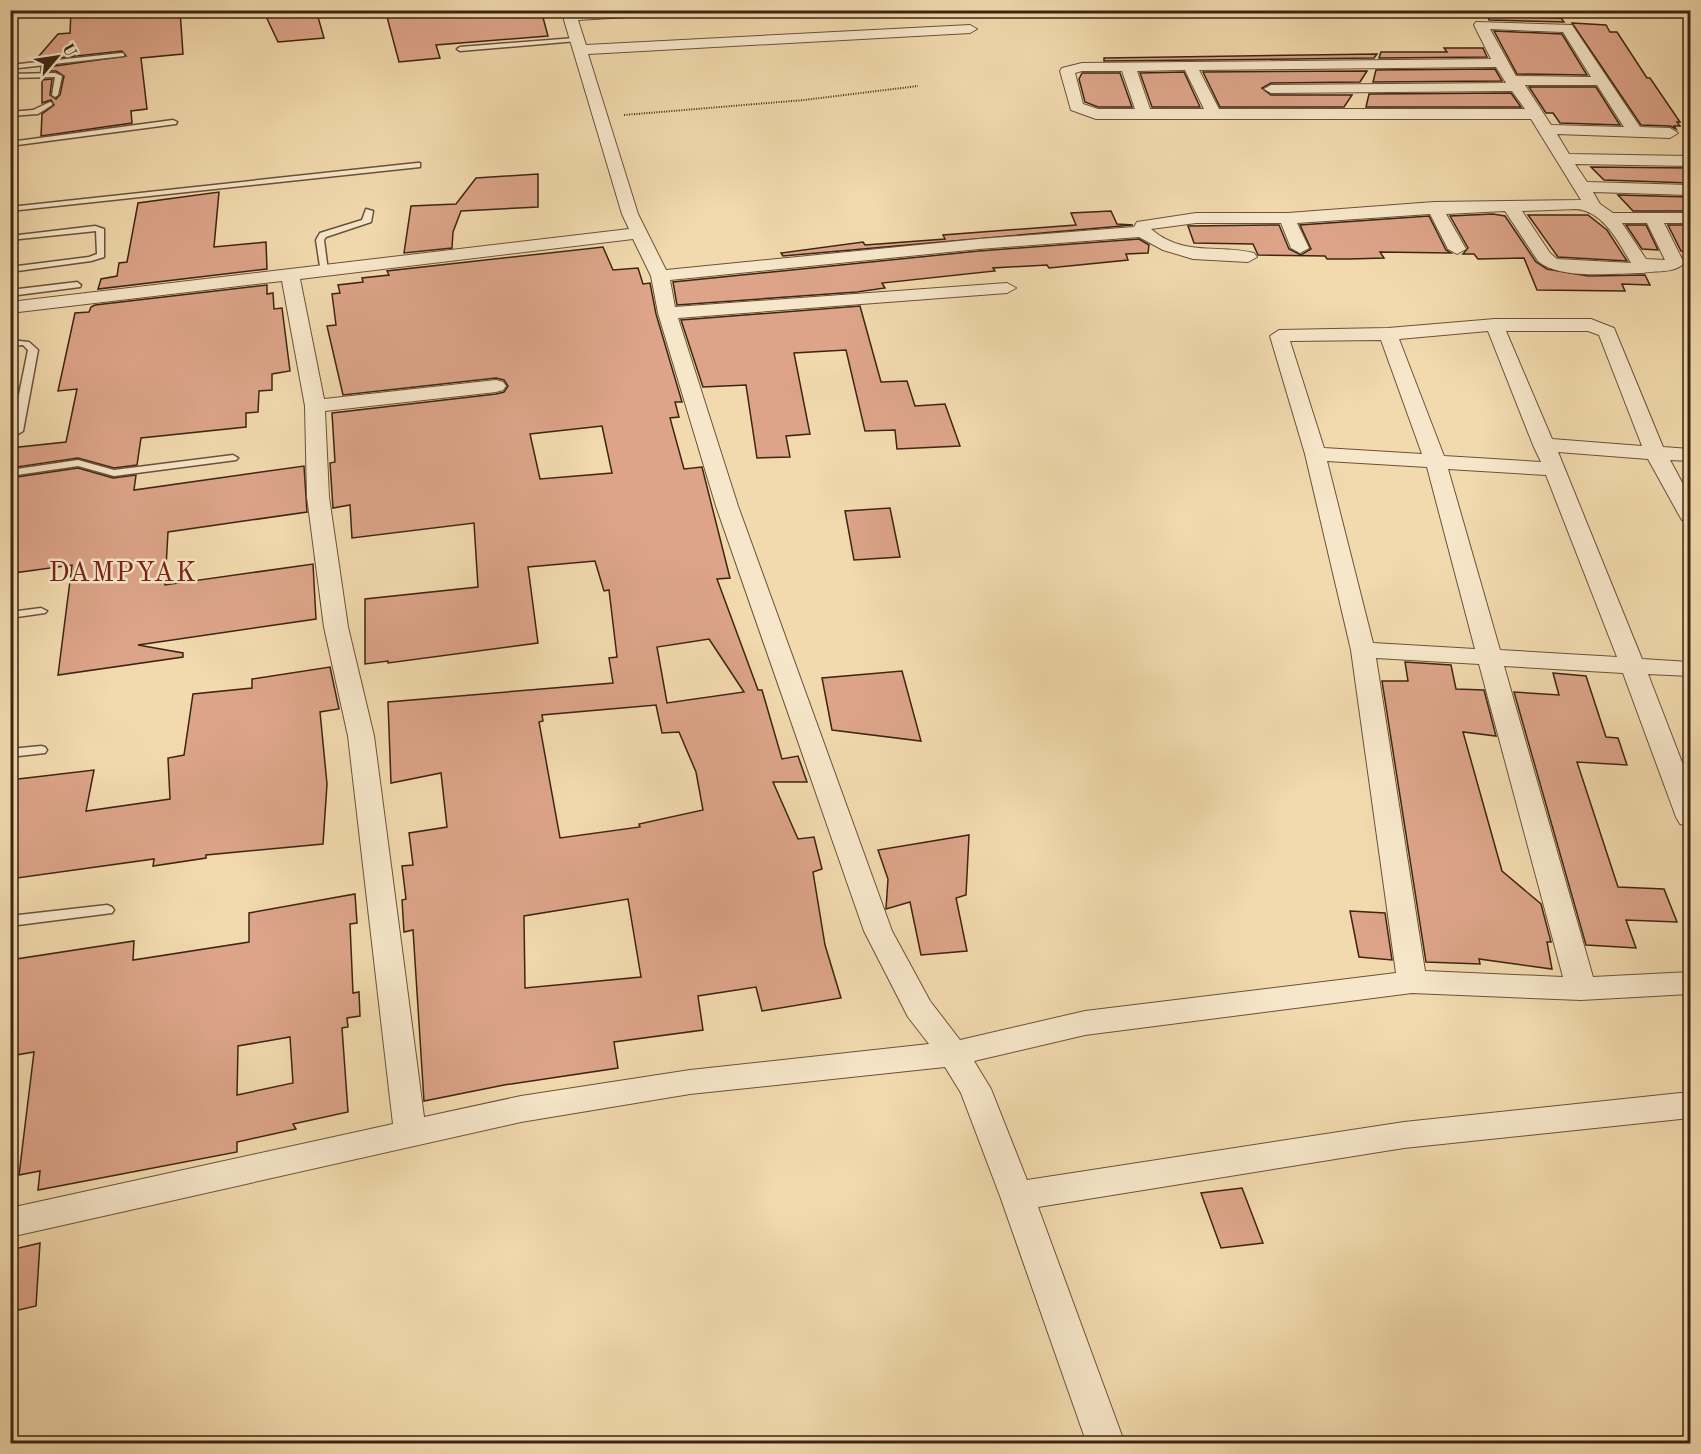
<svg xmlns="http://www.w3.org/2000/svg" width="1701" height="1454" font-family="'Old Standard TT',serif">
<style>
.building{fill:#dda489;stroke:#3c2512;stroke-width:1.5;fill-rule:evenodd}
.lines{fill:none;stroke-linecap:round;stroke-linejoin:round}
.lane-casing{stroke:#6a5239;stroke-width:3}
.street-casing{stroke:#6a5239;stroke-width:2}
.path{stroke:#3c2512;stroke-width:2;stroke-dasharray:1 1.5;stroke-linecap:butt}
.lane{fill:#f7e7ca;fill-rule:evenodd}
.street{fill:#f7e7ca;fill-rule:evenodd}
.labels{text-anchor:middle;stroke-width:5;stroke-linejoin:round;paint-order:stroke}
.quarter-label{font-size:27px;letter-spacing:1.5px;fill:#7a1f14;stroke:#f7e7ca}
</style>
<rect width="100%" height="100%" fill="#f2daae"/>
<filter id="stains"><feTurbulence type="fractalNoise" baseFrequency=".00333" numOctaves="4"/><feColorMatrix values="0 0 0 0 .2 0 0 0 0 .09 0 0 0 0 .02 0 0 0 .5 -.17"/></filter>
<radialGradient id="worn" r=".72"><stop offset=".6" stop-color="#630" stop-opacity="0"/><stop offset="1" stop-color="#630" stop-opacity=".3"/></radialGradient>
<path class="building" d="M71 10H121V15L180 10 183 54 141 58 147 109 131 111 132 123 41 136 42 114 54 105 51 100 42 103V80L52 79 50 95 56 99 60 95 64 76 56 71H41V68L126 56 122 51 40 60 39 56 58 34 70 33Z
M263 10H316L324 38 278 42Z
M458 10H541L548 36 436 45 440 58 399 62 387 17Z
M1486 11 1528 13 1530 17 1561 18 1564 22 1489 20Z
M1572 23 1606 25 1610 32H1617L1647 78H1650L1680 122H1677L1680 126H1674L1676 129 1670 126 1641 125Z
M1494 31 1562 34 1587 75 1517 74Z
M1444 48H1483L1487 57 1379 58 1381 52H1447Z
M1377 54 1374 58 1104 61V58Z
M1495 69 1502 81 1373 82 1376 70Z
M1367 71 1360 82 1271 83 1262 88 1271 95H1352L1344 107H1220L1203 72Z
M1184 72 1200 107H1152L1140 73Z
M1082 73H1120L1132 107H1098L1085 102 1079 79Z
M1529 87H1596L1620 125 1560 123 1553 113H1546Z
M1511 93 1521 107H1366L1369 94Z
M1591 167 1690 168V183L1604 180Z
M538 174V207L461 211 453 232 452 248 404 253 411 206 456 204 476 178Z
M219 192 214 247 266 242 267 269 98 289 101 279 117 276 119 263 127 262 138 203Z
M1618 195 1690 197V211H1633Z
M1111 211 1117 224 1133 225 783 256 781 253 863 242 865 245 945 239 943 235 1076 225 1071 213Z
M1493 214 1505 216 1536 262 1547 269 1588 276 1645 275 1650 285 1622 284 1625 291 1537 290 1524 258 1478 259 1474 254H1463L1468 248 1450 216Z
M1528 215H1588L1607 230 1627 261 1558 257Z
M1429 216 1446 250 1451 253 1380 252 1384 258 1349 259H1327L1325 256 1258 255 1253 244 1194 243 1188 226 1279 225 1289 249 1301 255 1311 249 1300 225Z
M1626 225H1646L1658 250 1642 249Z
M1668 225H1690V252L1681 251Z
M1139 239 1149 245 1148 253 1126 254 1128 260 1049 268 1047 265 993 268 995 271 882 283 885 288 857 292 677 305 673 282 979 251Z
M603 247 613 270 638 268 643 284 650 283 656 314 682 402H675L679 417 670 418 684 469 702 467 730 578 717 579 758 690H762L782 759 798 756 807 782H773L798 839 814 837 822 869 813 872 825 945 841 998 762 1011 756 987 698 996 703 1030 614 1042 618 1068 504 1085 424 1101 413 930 404 932 402 900 406 899 402 866 413 865 409 833 447 827 441 773 391 783 388 702 613 683 609 658 617 657 609 590 604 591 595 561 528 567 538 643 388 663V661L365 664V599L478 587 474 523 352 538 350 505 333 508 330 463 335 462 332 413 496 394 504 392 508 386 504 380 496 378 343 395 327 326 336 325 332 294 340 293 338 285 363 282 362 278 389 275 387 271ZM602 426 612 473 540 479 530 434ZM709 639 744 692 667 703 657 647ZM656 705 662 733 679 732 696 772 703 810 639 824 640 827 560 838 539 722 543 721 542 715ZM628 899 641 977 525 988 524 916Z
M267 285V294L273 293 274 309 282 308 290 371 272 374V390L259 391 258 412 246 413V427L141 438 137 465 114 468 78 458 10 468V448L66 442 77 389 58 391 75 313 89 312 91 307 95 305Z
M860 306 881 382 907 381 915 406 945 404 960 446 897 449 895 430 865 431 846 350 794 353 810 434 786 436 790 457 757 458 746 385 703 387 681 320Z
M304 466 307 512 168 532 165 585 313 564 316 619 138 645 183 653V657L58 675 72 565 13 573 16 554H10V478L78 468 113 478 136 475 134 490Z
M890 508 900 557 854 560 845 511Z
M1405 662 1451 665 1456 689 1484 690 1496 736 1463 732 1502 871 1541 904 1551 942H1547L1552 969 1479 959 1480 964 1426 962 1382 681H1408Z
M330 667 339 709 320 712 327 784 323 844 206 855V858L153 866 154 859 10 879V780L94 770 86 811 170 799 168 758 184 755 193 694 252 688V679Z
M902 671 921 741 832 730 822 678Z
M1553 673 1586 676 1606 737 1618 738 1627 765 1577 762 1618 887 1664 889 1677 922 1626 920 1636 948 1586 945 1514 692 1559 695Z
M969 835 966 895 956 898 967 951 921 955 910 902 886 909 888 879 878 850Z
M355 894 357 923 350 924 353 993 359 992 360 1016 347 1018 348 1027 342 1028 348 1112 293 1124 296 1129 237 1142V1152L38 1190 40 1171 19 1175 34 1052 10 1056V960L134 941 133 960 249 942V913ZM290 1037 293 1083 237 1095 238 1046Z
M1350 911 1385 913 1392 960 1359 957Z
M1242 1188 1263 1243 1221 1248 1201 1193Z
M40 1243 36 1306 10 1312V1250Z"/>
<g class="lines">
<defs>
<path id="lane" d="M575 38 578 40 577 41 460 51 457 49 460 47Z
M122 53 124 54V56L10 69V65Z
M55 73 62 76 58 95 55 97 52 95 55 77 10 78V74Z
M50 102 52 103V105L38 114 10 116V112L33 110Z
M173 120 177 122 176 124 10 146V142Z
M417 163H420V167L10 211V207Z
M366 209 373 211 371 222 326 237 324 240 328 271 321 273 316 240 320 233 362 220Z
M95 226 104 229V257L91 261 10 272V267L89 257 97 254 96 231 10 240V236Z
M77 282 81 285 80 287 10 296V290Z
M10 340 29 342 38 350 23 431 10 439 28 350 23 345 10 346Z
M233 455 238 458 236 460 114 476 78 466 10 476V470L78 460 114 470Z
M41 608 47 611 45 613 10 618V612Z
M41 746 45 747 47 750 45 753 10 757V749Z
M107 905 112 907 114 910 112 913 10 926V916Z"/>
<path id="street" d="M561 10H683L677 14 578 20 586 45 970 25 977 29 970 33 588 54 638 214 666 270 979 239 1134 227 1137 222 1196 213H1288L1434 202 1581 200 1531 119H1096L1071 110 1060 71 1062 68 1082 63 1491 59 1474 25 1476 22 1572 25 1640 127 1670 128 1678 133 1670 138 1557 134 1569 154 1690 156V166L1575 164 1587 182 1690 185V195L1593 192 1600 204 1613 213H1690V223H1664L1684 263C1674 274 1656 270 1643 273 1614 273 1560 280 1538 261L1505 211 1446 214 1466 249 1457 254 1448 249 1430 214 1297 223 1309 248 1300 253 1291 248 1281 223H1196L1151 229C1183 257 1218 244 1254 253L1257 257 1248 262 1193 259 1163 250 1139 237 979 249 670 280 675 307 1007 283 1016 288 1007 293 678 318 738 506 892 931 930 1001 960 1040 1085 1011 1396 973 1351 650 1305 454 1270 336 1279 330 1388 328 1495 319H1591L1614 328 1663 447 1690 449V461L1670 460 1690 497V521L1682 520 1679 515 1648 459 1558 452 1642 659 1690 662V676L1648 674 1690 783V826L1680 824 1676 817 1623 673 1504 666 1593 977 1690 972V994L1581 1000 1412 993 1085 1035 974 1061 991 1089 1027 1180 1404 1122 1690 1092V1118L1404 1148 1038 1207 1125 1444H1087L1000 1196 961 1093 945 1067 690 1094 521 1122 10 1237V1208L393 1124 348 736 324 627 307 497 305 406 282 281 10 313V302L629 229 622 214ZM1490 29 1563 32 1591 77 1516 76ZM1496 67 1506 83 1271 85 1264 89 1271 93 1512 91 1525 109H1219L1199 70ZM1185 70 1204 109H1150L1137 71ZM1082 71H1122L1135 109H1098L1083 104 1075 73ZM1525 85H1597L1624 127 1551 125ZM1576 209C1603 211 1618 241 1631 263L1557 259 1550 253 1522 211ZM1622 223H1647L1665 260 1646 259ZM633 239 651 276 658 313 716 506 864 931 908 1017 929 1044 690 1070 521 1096 424 1117 374 736 348 627 329 497 325 411 496 392 503 390 506 386 503 382 496 380 324 399 300 279ZM1488 331 1533 445 1541 462 1444 456 1399 339ZM1506 331H1588L1599 335 1642 446 1552 439ZM1381 340 1422 454 1324 448 1290 341ZM1327 461 1427 467 1475 649 1373 643ZM1448 469 1546 475 1617 657 1500 650ZM1376 658 1479 664 1563 977 1425 971Z"/>
</defs>
<use href="#lane" class="lane-casing"/>
<use href="#street" class="street-casing"/>
<path class="path" d="M624 115 804 100 918 86"/>
<use href="#lane" class="lane"/>
<use href="#street" class="street"/>
</g>
<g class="labels">
<g class="quarter-label">
<text x="123" y="581">DAMPYAK</text>
</g>
</g>
<rect width="1701" height="1454" fill="none" stroke="#f2daae" stroke-width="36"/>
<rect x="12" y="12" width="1677" height="1430" fill="none" stroke="#3c2512" stroke-width="3"/>
<rect x="18" y="18" width="1665" height="1418" fill="none" stroke="#3c2512" stroke-width="1.5"/>
<g transform="translate(57 57) rotate(61)" stroke="#f7e7ca" stroke-width="4.5" paint-order="stroke">
<path d="M0-4.5L10 22L0 15L-10 22Z" fill="#3c2512"/>
<text y="-9" font-size="16" font-weight="bold" text-anchor="middle" fill="#3c2512">U</text>
</g>
<rect width="100%" height="100%" filter="url(#stains)"/>
<rect width="100%" height="100%" fill="url(#worn)"/>
</svg>
